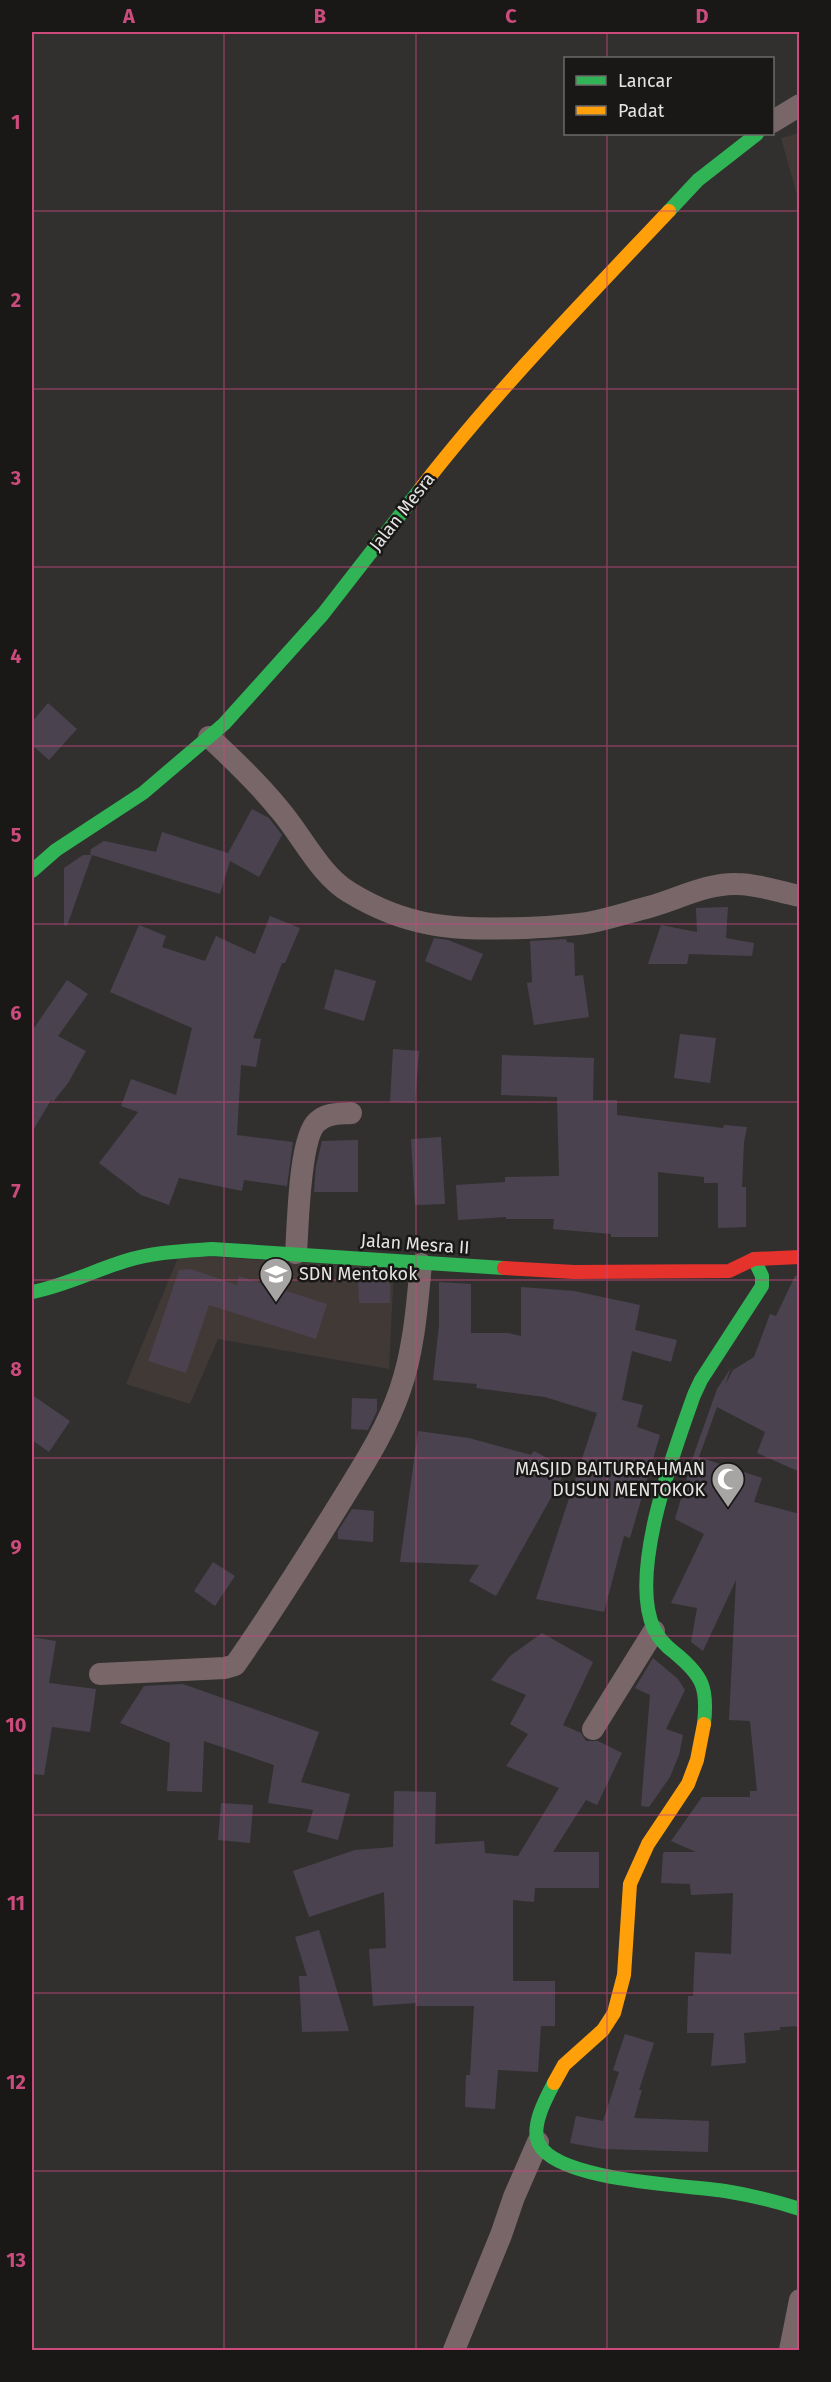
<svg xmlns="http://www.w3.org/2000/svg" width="831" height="2382" font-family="'Fira Sans',sans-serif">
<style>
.built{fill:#403936}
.building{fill:#4a434f}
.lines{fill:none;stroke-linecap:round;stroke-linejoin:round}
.street{stroke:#786668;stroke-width:22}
.fast{stroke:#30b455;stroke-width:14}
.slow{stroke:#ff9f0a;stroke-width:14}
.jam{stroke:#e5322d;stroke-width:14}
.grid{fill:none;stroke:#cb4b7d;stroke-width:1.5;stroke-opacity:0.55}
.labels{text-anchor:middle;stroke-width:5;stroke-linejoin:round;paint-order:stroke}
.street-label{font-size:18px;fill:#e6e4e3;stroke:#191817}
.poi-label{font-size:18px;fill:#e6e4e3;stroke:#191817;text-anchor:start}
.neatline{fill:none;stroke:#cb4b7d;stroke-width:2}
.grid-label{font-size:20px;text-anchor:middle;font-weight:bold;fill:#cb4b7d}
</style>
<rect width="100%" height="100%" fill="#31302f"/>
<path class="built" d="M799 133H800L799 202 781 138Z
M179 1255 394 1268 389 1369 218 1339 190 1404 126 1384Z"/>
<path class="building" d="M48 703 77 729 49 760 32 745V722Z
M252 809 269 818 282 835 259 877 230 861 220 894 92 855 67 926 64 925V868L83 855H92L90 854 91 849 104 841 156 852 162 832 228 853Z
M728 907 726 938 754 943 752 956 689 954 687 964H648L661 925 697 932 696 908Z
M270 916 300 928 285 963H282L253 1038 261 1039 256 1067 241 1065 237 1135 293 1142 287 1186 244 1180 242 1191 179 1178 169 1205 141 1195 99 1163 138 1112 121 1106 131 1079 176 1095 192 1028 110 992 139 925 166 936 162 947 205 961 216 936 255 954Z
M434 938 448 940 483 954 471 981 425 961Z
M566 939 567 942 574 943 575 976 583 975 589 1017 534 1025 527 983 532 982 530 941Z
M335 969 376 981 364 1021 324 1009Z
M67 980 88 994 58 1036 86 1051 68 1083 53 1102 51 1100 32 1132V1031Z
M680 1034 716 1038 710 1083 674 1078Z
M393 1049 419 1051 415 1103 390 1102Z
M502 1055 594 1058 593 1100H617V1115L723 1128 724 1125 747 1127 744 1142 742 1187H746V1227L718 1228V1183H704V1177L658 1172V1237H611V1234L553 1229 554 1219H506V1217L458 1220 456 1185 505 1182V1177L559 1176 557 1097 501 1095Z
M441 1137 445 1204 415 1205 411 1139Z
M358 1140V1192H314L316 1166 322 1141Z
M191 1269 237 1285 239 1276 327 1304 316 1339 209 1305 186 1373 148 1361 179 1270Z
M795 1276H800V1472L757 1453 765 1432 717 1407 699 1457 762 1478 754 1502 800 1514V2026L780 2027V2030L744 2033 746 2063 711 2066 714 2033H687L688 1996H693L695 1952 731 1954 733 1893 691 1895 690 1884 661 1883 663 1854 664 1852H696L671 1841 702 1797H750V1791H757L750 1721 729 1720 736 1580 703 1651 691 1642 697 1608 671 1603 704 1534 675 1519 694 1454 717 1389 731 1368 725 1385 733 1370 754 1357 770 1314 776 1316Z
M358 1277 390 1279V1303H359Z
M439 1282 471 1284V1333H508L521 1336V1287L574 1291 640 1305 635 1330 677 1340 671 1362 632 1351 622 1400 643 1405 637 1427 660 1435 630 1538 624 1536 604 1612 536 1599 597 1413 545 1397 476 1388 477 1384 433 1380 439 1325Z
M32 1395 70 1421 49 1452 32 1440Z
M352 1398 377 1399V1411L368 1430 351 1429Z
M418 1431 469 1438 531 1455 534 1451 567 1469 496 1596 469 1581 479 1565 400 1562Z
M352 1509 374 1511 373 1542 338 1539V1531Z
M213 1562 235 1576 215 1606 194 1591Z
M542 1633 593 1662 563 1725 581 1733 586 1741H598L622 1753 597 1805 586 1800 553 1852H599V1888H535L534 1902 513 1900V1981H555V2026H541L538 2072 498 2070 495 2109 465 2107 466 2075H470L474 2006H416V2003L373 2006 369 1949 386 1948 384 1892 309 1917 293 1871 355 1850 393 1847 394 1791 436 1792 435 1844 484 1841 485 1853 518 1856 559 1788 506 1766 528 1734 510 1724 526 1695 491 1680 510 1656Z
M32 1637 56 1641 49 1683 96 1689 90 1732 52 1727 44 1775 32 1774Z
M653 1658 678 1679 685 1690 666 1729 683 1735 679 1755 670 1777 649 1807 641 1806 650 1695 635 1688Z
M183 1684 319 1732 301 1782 350 1794 338 1840 307 1832 313 1810 268 1803 274 1765 204 1741 202 1792 167 1791 170 1743 120 1723 144 1686Z
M221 1803 253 1805 250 1843 218 1840Z
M319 1930 349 2031 302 2032 299 1976H307L295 1937Z
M625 2034 654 2043 639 2090H642L634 2118 709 2121 708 2152 603 2149 570 2143 576 2116 603 2121 619 2072 613 2070Z"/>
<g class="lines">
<path class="street" d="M772 122 800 105
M209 737C234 760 258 783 279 809 301 834 320 875 349 892 409 929 456 930 524 928 546 927 570 926 592 922 611 918 630 912 649 907 678 899 707 883 737 884 758 884 779 892 800 896
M296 1253C298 1227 299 1138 317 1122 327 1113 338 1114 351 1113
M100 1674 225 1668 235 1665C272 1612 306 1558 340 1503 362 1467 386 1431 400 1390 414 1350 417 1306 421 1264
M593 1729 654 1631
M454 2350 501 2235 514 2197 538 2142
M790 2350 800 2300"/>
<path class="fast" d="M669 211 698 180 757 134
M32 871 56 850 143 793 224 724 323 614 421 488
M32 1292C64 1286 93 1271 125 1261 153 1252 183 1251 212 1249L504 1268
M704 1724C708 1688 703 1676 675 1653 667 1647 659 1639 654 1629 628 1573 674 1451 694 1395L701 1380 762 1286V1276L754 1259
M554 2083C546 2098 530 2127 539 2144 558 2181 684 2185 725 2191 750 2195 775 2201 800 2209"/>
<path class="slow" d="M421 488C497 390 584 301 669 211
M554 2083 564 2065 603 2030 614 2013 624 1975 630 1884 648 1844 688 1784 697 1760 704 1724"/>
<path class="jam" d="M504 1268 574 1272 729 1271 754 1259 800 1257"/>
</g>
<path class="grid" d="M224 32V2350M416 32V2350M607 32V58M607 134V2350M32 211H800M32 389H800M32 567H800M32 746H800M32 924H800M32 1102H800M32 1280H800M32 1458H800M32 1636H800M32 1815H800M32 1993H800M32 2171H800"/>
<defs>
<symbol id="school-pin" viewBox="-11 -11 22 30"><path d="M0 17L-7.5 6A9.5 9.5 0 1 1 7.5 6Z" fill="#a7a5a4" stroke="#191817"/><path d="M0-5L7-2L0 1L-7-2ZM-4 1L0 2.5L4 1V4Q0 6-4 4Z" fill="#fff"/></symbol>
<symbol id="mosque-pin" viewBox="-11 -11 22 30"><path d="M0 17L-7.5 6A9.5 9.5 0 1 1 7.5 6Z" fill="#a7a5a4" stroke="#191817"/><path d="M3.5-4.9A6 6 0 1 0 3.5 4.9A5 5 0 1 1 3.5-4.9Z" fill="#fff"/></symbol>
</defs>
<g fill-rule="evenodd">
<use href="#school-pin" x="257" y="1255" width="38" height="52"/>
<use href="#mosque-pin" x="709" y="1460" width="38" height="52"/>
</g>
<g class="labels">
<g class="street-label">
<text transform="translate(402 512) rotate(-52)" y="6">Jalan Mesra</text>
<text transform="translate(415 1244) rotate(4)" y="6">Jalan Mesra II</text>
</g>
<g class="poi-label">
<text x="299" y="1280">SDN Mentokok</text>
<text x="705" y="1475" text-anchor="end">MASJID BAITURRAHMAN<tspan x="705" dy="21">DUSUN MENTOKOK</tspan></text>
</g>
</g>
<rect width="831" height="2382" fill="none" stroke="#191817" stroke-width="66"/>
<rect x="564" y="57" width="210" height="78" fill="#191817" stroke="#6b6a69" stroke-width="1.5"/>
<rect x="576" y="76" width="30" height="9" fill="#30b455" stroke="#6b6a69" stroke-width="1.5"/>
<text x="618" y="87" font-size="18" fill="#e6e4e3">Lancar</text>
<rect x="576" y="106" width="30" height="9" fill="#ff9f0a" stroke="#6b6a69" stroke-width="1.5"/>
<text x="618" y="117" font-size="18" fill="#e6e4e3">Padat</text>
<rect x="33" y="33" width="765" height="2316" class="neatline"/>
<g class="grid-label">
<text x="129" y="23">A</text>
<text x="320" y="23">B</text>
<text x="511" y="23">C</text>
<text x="702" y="23">D</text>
<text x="16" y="129">1</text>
<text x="16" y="307">2</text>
<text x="16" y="485">3</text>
<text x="16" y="663">4</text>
<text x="16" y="842">5</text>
<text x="16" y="1020">6</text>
<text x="16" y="1198">7</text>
<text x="16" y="1376">8</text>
<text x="16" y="1554">9</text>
<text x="16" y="1732">10</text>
<text x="16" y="1910">11</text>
<text x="16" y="2089">12</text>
<text x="16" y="2267">13</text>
</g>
</svg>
